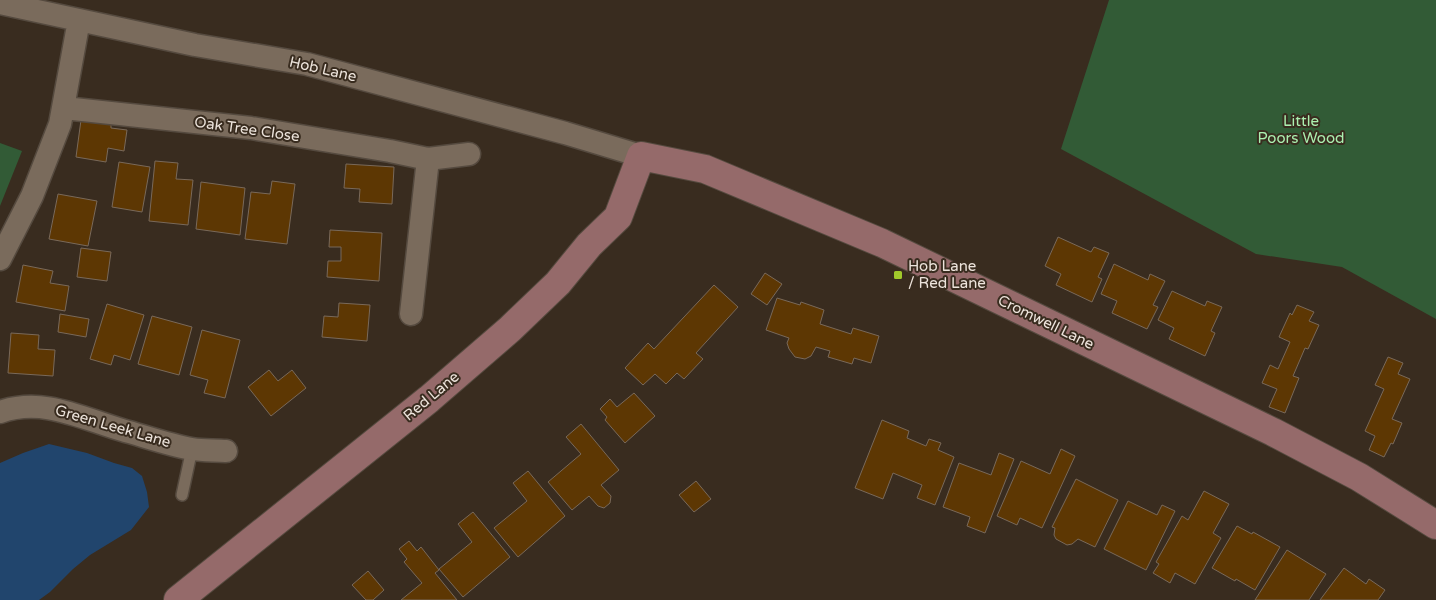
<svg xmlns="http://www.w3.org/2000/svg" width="1436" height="600" font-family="'Varela Round',sans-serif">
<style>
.green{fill:#325b36}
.water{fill:#21456d}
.building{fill:#5d3703;stroke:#79695a}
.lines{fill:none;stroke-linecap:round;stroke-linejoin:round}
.lane-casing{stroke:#554a3f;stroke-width:14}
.street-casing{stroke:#554a3f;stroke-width:25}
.secondary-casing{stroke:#554a3f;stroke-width:30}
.lane{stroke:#7a6b5c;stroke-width:11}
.street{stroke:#7a6b5c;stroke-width:22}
.secondary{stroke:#956a6a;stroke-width:28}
.poi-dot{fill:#a1c92b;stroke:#392c1f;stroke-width:2}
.labels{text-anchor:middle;stroke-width:4;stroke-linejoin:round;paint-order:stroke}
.street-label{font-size:15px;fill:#ede4dc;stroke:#392c1f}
.park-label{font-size:15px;fill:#abf0b0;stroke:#392c1f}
.poi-label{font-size:15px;fill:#ede4dc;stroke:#392c1f;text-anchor:start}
</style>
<rect width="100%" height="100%" fill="#392c1f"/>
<path class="green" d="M1109 0H1436V319L1342 267 1256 254 1061 149Z
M0 143 22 151 0 206Z"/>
<path class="water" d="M49 444 87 453 114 463 132 468 142 476 147 492 149 507 131 530 90 555 73 569 50 592 39 600H0V463L23 453Z"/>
<path class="building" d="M81 120 111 124V128L127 130 124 151 108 148 106 162 76 157Z
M155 161 178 163 176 179 193 180 188 225 149 221Z
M119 162 150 167 142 212 112 207Z
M346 164 394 167 392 204 359 202 360 189 344 188Z
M272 181 295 184 287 244 245 239 251 192 270 194Z
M201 182 245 188 240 235 196 229Z
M58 194 97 201 88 246 49 239Z
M330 230 382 233 379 281 327 277 328 261H341V247H329Z
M1058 237 1091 252 1094 247 1109 253 1098 277 1102 279 1092 302 1056 285 1061 274 1045 266Z
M81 248 111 252 107 281 77 277Z
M1114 264 1148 280 1150 274 1165 281 1153 305 1158 307 1147 329 1112 313 1117 301 1101 294Z
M23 265 53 271 50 283 69 286 65 311 16 302Z
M765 273 782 284 767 305 751 294Z
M714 285 738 307 696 353 703 359 684 379 677 373 666 384 655 374 643 385 625 368 648 343 654 349Z
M1172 291 1205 306 1207 301 1222 307 1211 331 1215 333 1205 356 1169 339 1174 328 1158 320Z
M777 298 800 305 801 302 824 310 820 324 851 334 853 328 879 336 871 363 854 358 852 364 828 357 830 351 816 347 811 356 805 359 795 357 789 349 787 343 789 338 766 330Z
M339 303 370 305 367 341 322 337 324 316 338 317Z
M107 304 144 315 130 360 114 355 111 365 90 359Z
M1297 305 1314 312 1309 321 1319 325 1308 349 1305 348 1293 376 1299 378 1285 413 1269 407 1277 389 1262 383 1270 365 1278 369 1290 342 1279 337 1290 313 1292 315Z
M60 314 89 319 86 337 58 332Z
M152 316 192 327 179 375 138 364Z
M202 330 240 340 225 398 204 393 208 380 190 375Z
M11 333 39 335 38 349 55 350 53 376 8 373Z
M1388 357 1403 363 1398 374 1410 379 1392 419 1402 423 1393 444 1391 443 1384 457 1369 450 1375 436 1365 431 1384 389 1375 385Z
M269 370 278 381 292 370 306 388 271 416 248 387Z
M634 393 655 416 625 443 605 420 607 417 600 409 610 399 617 407Z
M882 420 909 431 907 438 926 446 929 439 941 443 938 450 954 457 935 505 917 498 922 485 893 473 883 499 855 488Z
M581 424 619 470 601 485 611 496 610 503 604 508 598 506 589 496 572 510 548 482 581 454 566 437Z
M1061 449 1075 456 1042 528 1020 518 1017 525 997 516 1021 461 1050 474Z
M999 453 1014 459 985 533 967 526 970 517 943 507 959 463 991 475Z
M528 471 565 516 518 557 494 528 527 501 513 483Z
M1076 479 1118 500 1095 547 1078 539 1072 544 1067 545 1056 539 1054 535 1055 528 1052 527Z
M696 481 711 499 694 512 679 495Z
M1204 491 1229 504 1213 533 1221 538 1195 584 1175 573 1170 583 1153 573 1159 564 1156 562 1182 516 1188 520Z
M1128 501 1157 515 1162 505 1175 511 1146 570 1104 549Z
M473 512 510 557 463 597 439 569 472 542 458 524Z
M1237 526 1252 534 1253 532 1280 547 1255 590 1236 579 1235 581 1212 568Z
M409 541 417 551 421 547 439 570 435 573 457 600H401L422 583 404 562 407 559 399 549Z
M1287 550 1326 574 1309 600H1255Z
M1344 568 1366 584 1369 579 1385 590 1378 600H1320Z
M368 571 384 590 373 600H366L352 585Z"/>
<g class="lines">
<defs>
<path id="lane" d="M182 495 192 449"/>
<path id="street" d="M0 3 195 45 307 64 565 133 641 156
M64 108 251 128 390 151 428 159 469 154
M0 259 32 196 60 124 79 20
M411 314 428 159
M0 412C43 397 81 418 122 430 144 436 169 445 192 449 203 451 215 450 226 451"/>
<path id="secondary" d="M178 600 429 399 510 329 558 283 589 245 618 217 641 156 705 169 882 243 1273 432 1359 477 1436 525"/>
</defs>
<use href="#lane" class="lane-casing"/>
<use href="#street" class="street-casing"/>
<use href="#secondary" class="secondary-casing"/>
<use href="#lane" class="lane"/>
<use href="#street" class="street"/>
<use href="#secondary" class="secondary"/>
</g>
<rect class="poi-dot" x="893" y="270" width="10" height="10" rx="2.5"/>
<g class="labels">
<g class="street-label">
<text transform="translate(323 69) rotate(13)" y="5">Hob Lane</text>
<text transform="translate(247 129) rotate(8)" y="5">Oak Tree Close</text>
<text transform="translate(1046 322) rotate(26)" y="5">Cromwell Lane</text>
<text transform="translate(431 396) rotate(-40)" y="5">Red Lane</text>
<text transform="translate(113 426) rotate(16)" y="5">Green Leek Lane</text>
</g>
<g class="park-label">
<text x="1301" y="126">Little<tspan x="1301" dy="17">Poors Wood</tspan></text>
</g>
<g class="poi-label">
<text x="908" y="271">Hob Lane<tspan x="908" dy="17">/ Red Lane</tspan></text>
</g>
</g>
</svg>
